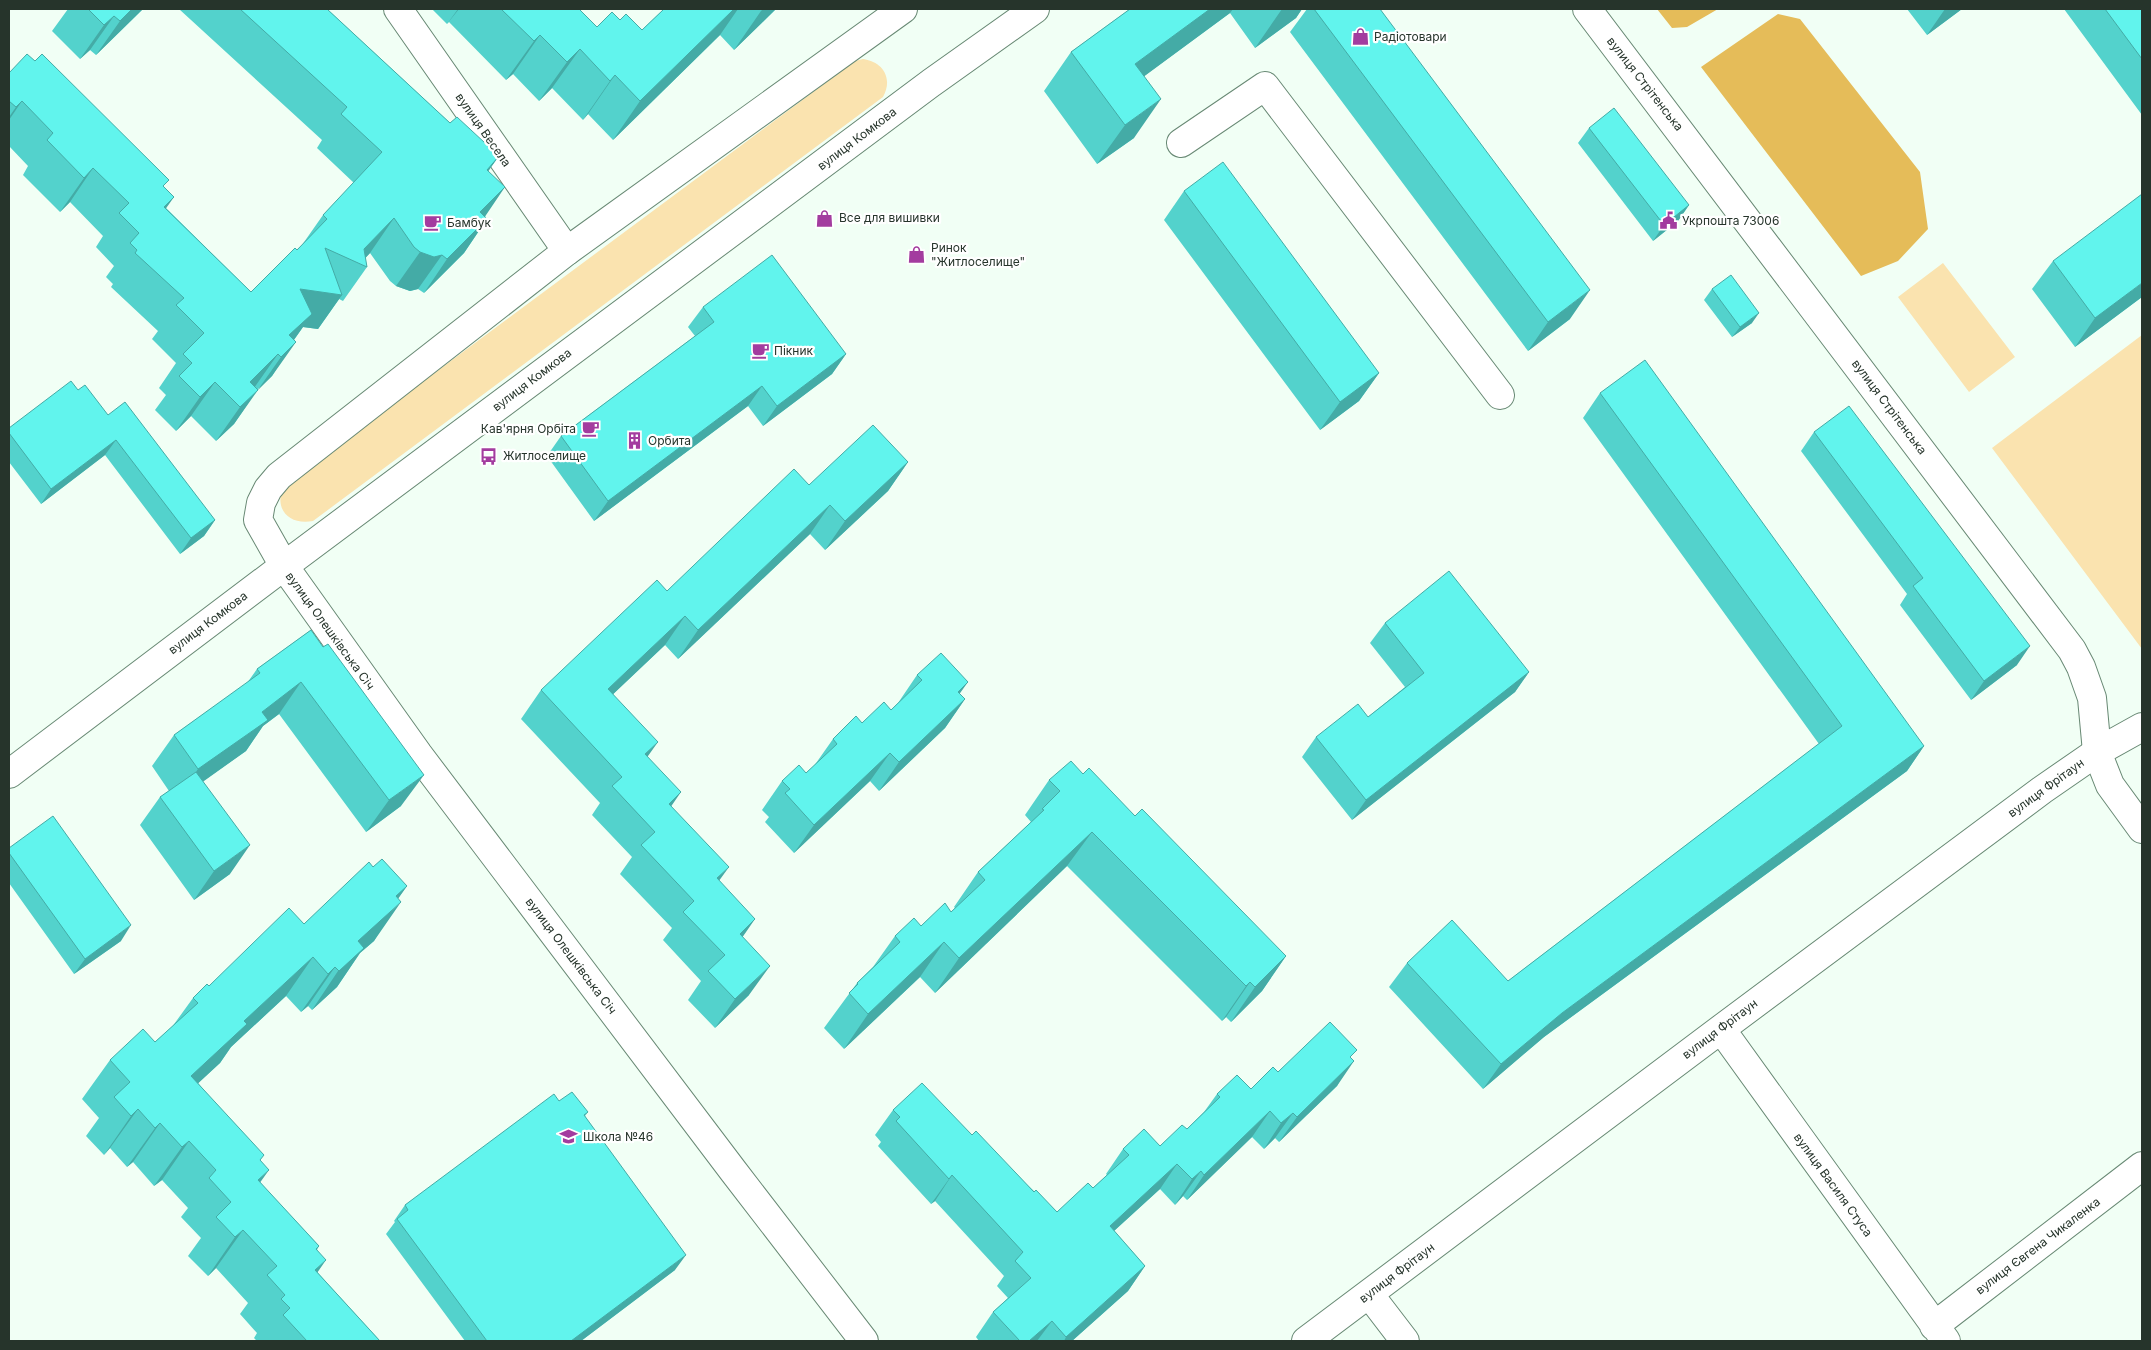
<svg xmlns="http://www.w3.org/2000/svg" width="2151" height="1350" font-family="Inter,sans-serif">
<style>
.green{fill:#fae3af}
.forest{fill:#e5bc59}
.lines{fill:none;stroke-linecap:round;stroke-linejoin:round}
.street-casing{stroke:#688974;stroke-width:30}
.secondary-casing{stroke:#688974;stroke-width:30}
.street{stroke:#fff;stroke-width:28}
.secondary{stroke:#fff;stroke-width:28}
.wall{fill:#53d2cc}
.shaded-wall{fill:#44aba6}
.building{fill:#61f4ed;stroke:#44aba6}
.labels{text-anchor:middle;stroke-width:4.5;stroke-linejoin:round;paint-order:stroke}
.poi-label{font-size:12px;fill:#26342b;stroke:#fff;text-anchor:start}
.street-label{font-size:12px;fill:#26342b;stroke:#fff}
</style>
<rect width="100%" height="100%" fill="#f1fff5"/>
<path class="green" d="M863 59C884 62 893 79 883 97L313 521C288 526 272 507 285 484L855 61Z
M1943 263 2015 357 1969 392 1898 297Z
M2142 335V649L1992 448Z"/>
<path class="forest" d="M1657 9H1718L1687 27 1672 28Z
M1778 14 1800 19 1920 172 1928 229 1898 261 1861 276 1701 67Z"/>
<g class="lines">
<defs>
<path id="street" d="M398 9 567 251
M1181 143 1265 86 1500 395
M9 774 284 566
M1721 1029 1946 1341
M1369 1294 1405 1341
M1934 1326 2142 1166
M1306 1341 1721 1029 2042 790 2097 752 2142 727"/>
<path id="secondary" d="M1587 9 2072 650 2081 667 2092 698 2097 752 2110 785 2142 829
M284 566 931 83 1035 9
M864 1341 734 1172 418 754 284 566 258 520 261 503 268 489 279 476 567 251 903 9"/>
</defs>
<use href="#street" class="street-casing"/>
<use href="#secondary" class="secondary-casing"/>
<use href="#street" class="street"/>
<use href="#secondary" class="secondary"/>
</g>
<path class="wall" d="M68 9H143L96 55 90 50 80 59 52 31Z
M179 9H327L450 123 499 156 488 171 485 216 487 219 464 253 424 293 418 289 410 291 396 286 390 281 370 253 365 258 367 267 343 301 339 299 318 329 303 327 294 340 272 376 257 390 234 424 216 441 191 416 176 431 155 410 166 395 159 388 176 363 152 339 158 331 111 287 113 284 106 277 114 266 96 247 103 236 70 202 60 212 23 175 28 166 9 146V73L164 188 166 208 251 292 302 245 323 215 354 183 317 148 322 140Z
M432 9H579L597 27 620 20 642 30 664 9H776L734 50 720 35 613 140 588 114 583 120 552 88 539 101 513 74 506 80 449 22 447 24Z
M1130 9H1302L1296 18 1255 48 1230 13 1144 76 1134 138 1097 164 1044 91 1071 52Z
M1307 9H1380L1570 319 1528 351 1290 32Z
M1907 9H1962L1927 35Z
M2064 9H2142V115Z
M1589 128 1689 205 1678 221 1653 241 1578 143Z
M1184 191 1379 373 1359 401 1320 430 1164 220Z
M2053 261 2142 297 2075 347 2032 289Z
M1712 289 1752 323 1732 337 1704 300Z
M703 307 846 354 832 374 763 426 748 406 594 521 547 456 561 436 695 336 688 327Z
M78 390 108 415 215 520 204 536 180 554 105 455 41 504 9 462V428Z
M1600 393 1924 746 1907 771 1544 1037 1483 1089 1389 987 1407 963 1508 981 1819 744 1583 418Z
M1814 432 2017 665 1971 700 1900 605 1907 594 1801 451Z
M908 462 888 491 825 550 810 534 678 659 665 645 613 694 647 757 671 806 719 881 743 937 749 995 715 1028 688 1000 701 981 663 940 672 928 620 874 632 857 592 815 600 803 521 719 541 690 667 591 809 485Z
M1385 623 1529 672 1515 692 1352 820 1302 757 1316 737 1368 717 1405 687 1370 643Z
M311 630 401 806 366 832 279 714 263 726 246 751 203 781 230 874 194 900 140 825 160 797 169 791 152 766 174 735 247 683 257 669Z
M917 675 960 694 965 699 945 728 879 791 870 781 794 853 765 822 769 817 762 810 782 781 806 773 814 766 833 739 862 723 891 710 898 703Z
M1083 774 1135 816 1286 956 1262 991 1231 1022 1226 1017 1222 1021 1067 866 935 993 920 977 844 1049 824 1028 857 983 873 967 895 936 921 926 951 912 955 908 954 907 978 872 1031 822 1025 815 1049 780Z
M9 848 121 941 74 974 9 883Z
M373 867 407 886 398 898 374 941 360 953 337 987 312 1010 308 1006 301 1012 286 996 231 1047 220 1063 198 1083 261 1161 260 1183 319 1246 317 1250V1272L380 1341H257L254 1338 257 1333 240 1314 248 1303 216 1268 208 1276 188 1256 201 1238 181 1217 188 1208 162 1180 154 1186 133 1162 127 1167 110 1148 104 1155 86 1136 99 1118 82 1099 110 1060 155 1042 172 1027 193 998 209 986 304 924Z
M1351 1058 1337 1086 1279 1142 1275 1138 1264 1149 1252 1137 1187 1200 1183 1196 1175 1205 1160 1189 1114 1231 1145 1266 1128 1291 1072 1341H979L976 1337 993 1312 1008 1298 997 1286 1004 1276 935 1201 931 1204 878 1146 881 1142 875 1135 893 1110 972 1135 1057 1212 1093 1188 1107 1175 1106 1174 1123 1149 1160 1146 1187 1129 1204 1112 1217 1094 1251 1089 1278 1072Z
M559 1101 588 1112 585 1116 675 1270 581 1341H465L386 1234 395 1222 394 1221 405 1205Z"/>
<path class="shaded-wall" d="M132 9H143L96 55 120 21Z
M458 9H459L447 24Z
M734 9H738L720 35 613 140 640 101Z
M763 9H776L734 50 761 11Z
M1210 9H1233L1230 13 1108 103 1135 64Z
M1282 9H1302L1296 18 1255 48Z
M1945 9H1962L1927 35Z
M114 16 90 50 80 59 104 25Z
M540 35 513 74 506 80 534 41Z
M580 49 552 88 539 101 567 62Z
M615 75 588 114 583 120 610 81Z
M1161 99 1134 138 1097 164 1125 125Z
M22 101 9 120V117L16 107Z
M499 156 475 190 487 170Z
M93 168 70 202 60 212 84 178Z
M505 187 482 221 480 212Z
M174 197 150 231 164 207Z
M1689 205 1678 221 1653 241 1664 225Z
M394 218 370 253 360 264 364 249Z
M487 219 464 253 424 293 447 259Z
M420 252 442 255 418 289 410 291 396 286Z
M2142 283V297L2075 347 2095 318Z
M300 289 342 295 318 329 303 327 288 348 278 354 254 388 238 405Z
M1590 290 1570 319 1528 351 1548 322Z
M1759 313 1752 323 1732 337 1740 327Z
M296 342 272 376 257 391 281 357Z
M846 354 832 374 763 426 777 406Z
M1379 373 1359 401 1320 430 1340 402Z
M215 382 191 416 176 431 200 397Z
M762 386 748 406 594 521 608 501Z
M258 390 234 424 216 441 240 407Z
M116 440 105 455 41 504 51 489Z
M908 462 888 491 825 550 845 521Z
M830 505 810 534 678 659 698 630Z
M215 520 204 536 180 554 191 538Z
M685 616 665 645 588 718 608 689Z
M2030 646 2017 665 1971 700 1984 681Z
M1529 672 1515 692 1352 820 1366 800Z
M301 682 279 714 263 726 246 751 176 801 198 769 262 712Z
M968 682 948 710 958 692Z
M965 699 945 728 879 791 899 762Z
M658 742 638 770 645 754Z
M1924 746 1907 771 1544 1037 1483 1089 1501 1064 1562 1013Z
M890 753 870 781 794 853 814 825Z
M424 775 401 806 366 832 389 800Z
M681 792 661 821 669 804Z
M1092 832 1067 866 935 993 959 958Z
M250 845 230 874 194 900 214 871Z
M729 867 708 896 717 878Z
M407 886 386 916 401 902 374 941 360 953 337 987 312 1010 358 941 396 896Z
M755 919 735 948 740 934Z
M131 925 121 941 74 974 85 959Z
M944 942 920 977 844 1049 868 1014Z
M1286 956 1262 991 1231 1022 1255 987Z
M313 957 286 996 231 1047 220 1063 164 1115 191 1076 244 1021Z
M770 966 749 995 715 1028 735 999Z
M335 967 308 1006 301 1012 328 974Z
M1250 982 1226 1017 1222 1021 1246 986Z
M1354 1061 1337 1086 1279 1142 1297 1117Z
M138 1109 110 1148 104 1155 131 1116Z
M1270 1111 1252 1137 1187 1200 1204 1175Z
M1293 1113 1275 1138 1264 1149 1281 1123Z
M160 1123 133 1162 127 1167 155 1128Z
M189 1141 162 1180 154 1186 182 1147Z
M1177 1164 1160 1189 1092 1251 1110 1226Z
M269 1170 242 1208 258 1180Z
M1201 1171 1183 1196 1175 1205 1192 1179Z
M952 1175 935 1201 931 1204 949 1179Z
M243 1230 216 1268 208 1276 235 1237Z
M686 1255 675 1270 581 1341H571Z
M326 1260 299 1299 315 1270Z
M1145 1266 1128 1291 1072 1341H1064L1066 1337Z
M1052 1321 1037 1341H1029Z"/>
<path class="building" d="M88 9H132L120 21 114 16 104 25Z
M240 9H327L450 123 457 117 499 156 487 170 505 187 480 212 487 219 447 259 442 255 434 257 420 252 414 247 394 218 364 249 367 267 325 248 342 295 300 289 312 314 289 335 296 342 281 357 278 354 250 382 258 390 240 407 215 382 200 397 179 376 192 363 183 354 204 333 176 305 184 298 135 253 137 250 130 243 139 233 119 213 129 203 93 168 84 178 47 140 53 133 22 101 16 107 9 101V73L27 54 35 61 42 54 169 180 163 186 174 197 164 207 251 292 295 248 297 250 327 219 323 215 382 152 341 114 347 107Z
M501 9H579L597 27 612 12 620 20 626 14 642 30 664 9H734L640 101 615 75 610 81 580 49 567 62 540 35 534 41Z
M1130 9H1210L1135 64 1161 99 1125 125 1071 52Z
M1314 9H1380L1590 290 1548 322Z
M2105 9H2142V59Z
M1614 108 1689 205 1664 225 1589 128Z
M1223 162 1379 373 1340 402 1184 191Z
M2142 194V283L2095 318 2053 261Z
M772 255 846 354 777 406 762 386 608 501 561 436 714 322 703 307Z
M1731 275 1759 313 1740 327 1712 289Z
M1645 360 1924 746 1562 1013 1501 1064 1407 963 1452 920 1508 981 1842 726 1600 393Z
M71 381 78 390 85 385 108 415 125 402 215 520 191 538 116 440 51 489 9 433V428Z
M1849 406 2030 646 1984 681 1913 586 1923 578 1814 432Z
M873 425 908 462 845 521 830 505 698 630 685 616 608 689 658 742 645 754 681 792 669 804 729 867 717 878 755 919 740 934 770 966 735 999 708 971 725 955 683 912 694 901 641 845 655 832 612 786 622 777 541 690 657 580 667 591 794 469 809 485Z
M1449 571 1529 672 1366 800 1316 737 1358 704 1368 717 1424 673 1385 623Z
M311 630 323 647 328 644 424 775 389 800 301 682 262 712 268 720 198 769 174 735 260 673 257 669Z
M941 653 968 682 958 692 965 699 899 762 890 753 814 825 785 793 790 789 782 781 799 765 806 773 837 744 833 739 856 716 862 723 884 702 891 710 922 680 917 675Z
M1071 761 1083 774 1089 768 1135 816 1142 809 1286 956 1255 987 1250 982 1246 986 1092 832 959 958 944 942 868 1014 849 993 858 984 857 983 900 942 895 936 914 918 921 926 945 903 951 912 985 880 978 872 1044 810 1042 809 1060 791 1049 780Z
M196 772 250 845 214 871 160 797Z
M53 816 131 925 85 959 9 853V848Z
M382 859 407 886 396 896 401 902 358 941 364 948 339 971 335 967 328 974 313 957 244 1021 247 1024 191 1076 264 1155 260 1160 269 1170 258 1180 319 1246 316 1249 326 1260 315 1270 380 1341H307L283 1315 290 1308 281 1299 285 1295 267 1275 277 1266 243 1230 235 1237 216 1217 231 1202 209 1178 216 1170 189 1141 182 1147 160 1123 155 1128 138 1109 131 1116 114 1097 130 1082 110 1060 143 1029 155 1042 198 1003 193 998 207 984 209 986 289 908 304 924 369 862 373 867Z
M1330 1022 1357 1050 1350 1057 1354 1061 1297 1117 1293 1113 1281 1123 1270 1111 1204 1175 1201 1171 1192 1179 1177 1164 1110 1226 1145 1266 1066 1337 1052 1321 1029 1341H1020L993 1312 1031 1278 1015 1261 1023 1252 952 1175 949 1179 896 1121 900 1117 893 1110 922 1083 972 1135 976 1131 1034 1192 1036 1190 1057 1212 1088 1183 1093 1188 1129 1155 1123 1149 1144 1129 1160 1146 1182 1125 1187 1129 1220 1097 1217 1094 1237 1075 1251 1089 1273 1067 1278 1072Z
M572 1092 588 1112 584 1115 686 1255 571 1341H487L397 1219 408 1210 405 1205 554 1094 559 1101Z"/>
<defs>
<symbol id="shop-bare" viewBox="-9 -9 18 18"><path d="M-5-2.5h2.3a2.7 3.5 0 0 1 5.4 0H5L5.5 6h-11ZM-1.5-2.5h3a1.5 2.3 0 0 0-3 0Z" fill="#a33c9f" stroke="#fff" stroke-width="2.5" paint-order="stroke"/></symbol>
<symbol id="civic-bare" viewBox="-9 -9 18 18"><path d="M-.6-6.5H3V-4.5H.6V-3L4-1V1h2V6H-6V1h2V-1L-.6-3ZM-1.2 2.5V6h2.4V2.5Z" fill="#a33c9f" stroke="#fff" stroke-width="2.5" paint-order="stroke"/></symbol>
<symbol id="cafe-bare" viewBox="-9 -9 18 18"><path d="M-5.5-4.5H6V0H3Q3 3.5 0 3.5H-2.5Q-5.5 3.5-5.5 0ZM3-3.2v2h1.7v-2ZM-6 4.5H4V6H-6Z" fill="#a33c9f" stroke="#fff" stroke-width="2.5" paint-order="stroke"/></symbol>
<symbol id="building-bare" viewBox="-9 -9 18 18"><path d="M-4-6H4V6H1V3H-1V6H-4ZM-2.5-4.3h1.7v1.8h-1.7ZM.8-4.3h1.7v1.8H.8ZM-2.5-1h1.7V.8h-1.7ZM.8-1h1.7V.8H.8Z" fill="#a33c9f" stroke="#fff" stroke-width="2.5" paint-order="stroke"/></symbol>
<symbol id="bus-bare" viewBox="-9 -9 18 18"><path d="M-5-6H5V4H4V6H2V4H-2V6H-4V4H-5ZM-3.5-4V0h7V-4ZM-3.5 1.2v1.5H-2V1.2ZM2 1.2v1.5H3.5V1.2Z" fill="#a33c9f" stroke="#fff" stroke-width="2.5" paint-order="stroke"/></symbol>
<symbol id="school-bare" viewBox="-9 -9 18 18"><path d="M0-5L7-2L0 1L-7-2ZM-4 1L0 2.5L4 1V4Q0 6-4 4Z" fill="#a33c9f" stroke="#fff" stroke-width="2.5" paint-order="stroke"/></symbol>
</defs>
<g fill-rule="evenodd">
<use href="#shop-bare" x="1348" y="24" width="25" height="25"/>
<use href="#shop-bare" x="812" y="206" width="25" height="25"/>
<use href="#civic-bare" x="1656" y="208" width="25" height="25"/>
<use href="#cafe-bare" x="420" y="210" width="25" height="25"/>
<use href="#shop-bare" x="904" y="242" width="25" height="25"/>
<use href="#cafe-bare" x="748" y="338" width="25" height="25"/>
<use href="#cafe-bare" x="578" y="416" width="25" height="25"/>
<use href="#building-bare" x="622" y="428" width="25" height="25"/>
<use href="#bus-bare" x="476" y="444" width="25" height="25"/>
<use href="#school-bare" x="556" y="1124" width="25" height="25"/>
</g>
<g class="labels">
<g class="poi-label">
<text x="1374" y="41">Радіотовари</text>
<text x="839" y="222">Все для вишивки</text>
<text x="1682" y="225">Укрпошта 73006</text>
<text x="447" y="227">Бамбук</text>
<text x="931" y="252">Ринок<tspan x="931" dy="14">"Житлоселище"</tspan></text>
<text x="774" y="355">Пікник</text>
<text x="576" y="433" text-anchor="end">Кав'ярня Орбіта</text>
<text x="648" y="445">Орбита</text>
<text x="503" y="460">Житлоселище</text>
<text x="583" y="1141">Школа №46</text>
</g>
<g class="street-label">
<text transform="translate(1645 84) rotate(52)" y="4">вулиця Стрітенська</text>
<text transform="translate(483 130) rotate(55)" y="4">вулиця Весела</text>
<text transform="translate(857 139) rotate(-37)" y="4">вулиця Комкова</text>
<text transform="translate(532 380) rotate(-37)" y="4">вулиця Комкова</text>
<text transform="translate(1889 407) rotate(53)" y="4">вулиця Стрітенська</text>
<text transform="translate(208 623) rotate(-37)" y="4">вулиця Комкова</text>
<text transform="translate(330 631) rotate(54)" y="4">вулиця Олешківська Січ</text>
<text transform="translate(2046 788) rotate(-36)" y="4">вулиця Фрітаун</text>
<text transform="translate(571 956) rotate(53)" y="4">вулиця Олешківська Січ</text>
<text transform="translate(1720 1029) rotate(-37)" y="4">вулиця Фрітаун</text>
<text transform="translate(1833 1185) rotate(54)" y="4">вулиця Василя Стуса</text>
<text transform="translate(2038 1246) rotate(-37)" y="4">вулиця Євгена Чикаленка</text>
<text transform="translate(1397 1273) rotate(-37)" y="4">вулиця Фрітаун</text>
</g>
</g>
<rect width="2151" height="1350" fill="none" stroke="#26342b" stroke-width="20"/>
</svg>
